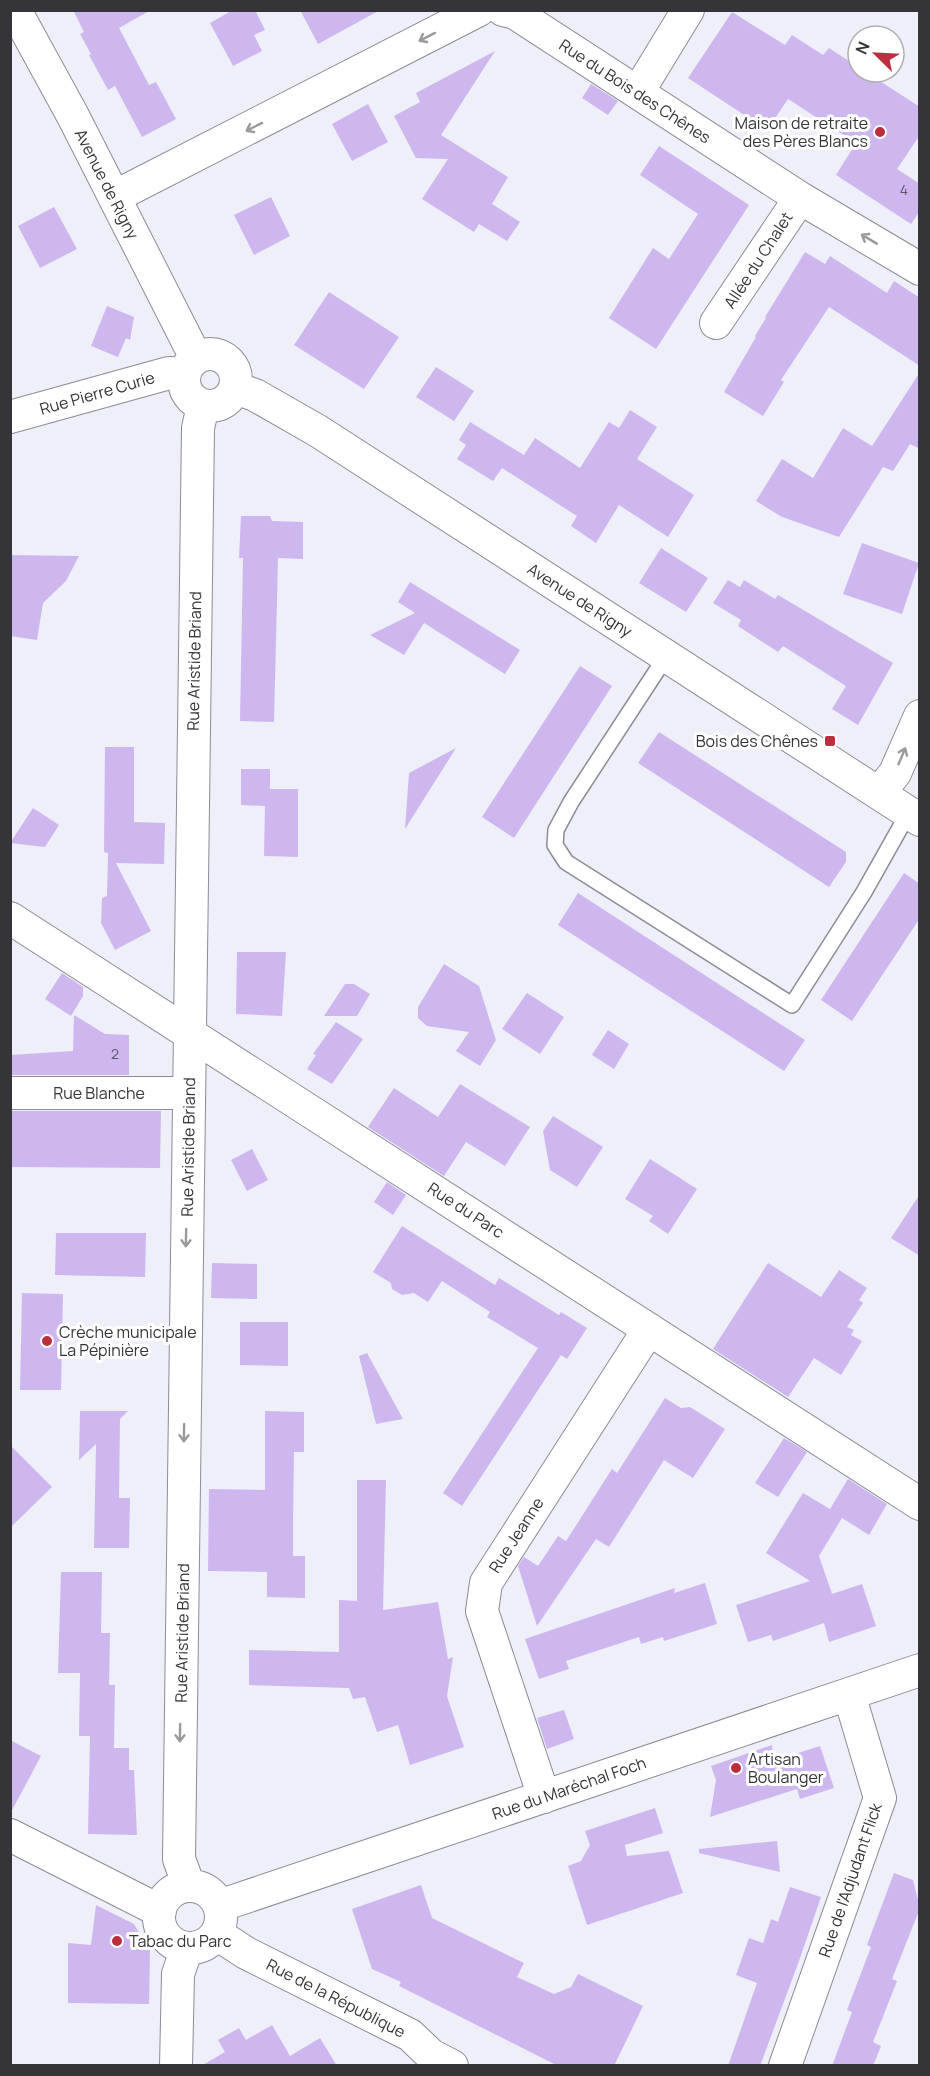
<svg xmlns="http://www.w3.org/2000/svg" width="930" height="2076" font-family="Manrope,sans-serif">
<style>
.building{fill:#cdb7ee}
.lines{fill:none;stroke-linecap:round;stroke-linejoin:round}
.lane-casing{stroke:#8b8c95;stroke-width:18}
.street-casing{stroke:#8b8c95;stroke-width:34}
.lane{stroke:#fff;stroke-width:15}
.street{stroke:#fff;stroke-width:32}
.oneway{stroke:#9a9a9c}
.poi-dot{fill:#bd2d40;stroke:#fff;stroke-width:2}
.labels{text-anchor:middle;stroke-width:6;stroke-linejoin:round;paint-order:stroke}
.number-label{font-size:14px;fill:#5b5666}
.street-label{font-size:16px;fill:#353539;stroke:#fff}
.poi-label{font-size:16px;fill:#353539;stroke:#fff;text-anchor:start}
</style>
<rect width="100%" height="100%" fill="#efeff9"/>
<path class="building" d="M73 10H151L119 28 149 85 156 82 176 119 142 137 115 86 108 90 89 55 91 54 80 34 84 32Z
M233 10H255L265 30 254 35 262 51 233 66 210 23Z
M300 10H380L318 44Z
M732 12 785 45 792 35 823 55 829 48 858 67V72H866L920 107V135L897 169 920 184V211L911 224 836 175 856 143 788 99 767 130 688 78Z
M495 51 441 135 508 177 492 204 520 222 507 241 479 224 474 232 422 199 448 159 416 158 394 116 420 102 416 93Z
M591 84 618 101 608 115 582 98Z
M368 104 388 142 352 161 332 124Z
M659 146 749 205 656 349 609 318 653 248 669 259 698 214 640 175Z
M271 197 290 236 254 255 234 215Z
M54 207 77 249 40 268 18 226Z
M805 252 825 264 830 256 887 293 894 281 920 298V366L829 307 781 380 784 382 763 416 724 392 756 337 755 336 766 318 765 317Z
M329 292 399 337 364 389 294 345Z
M107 306 134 317 130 340 126 338 118 357 91 346Z
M436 367 474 391 454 421 416 397Z
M920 372V449L910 444 893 471 883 467 839 537 782 517 756 501 782 459 813 478 843 428 872 446Z
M630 410 657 427 637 459 694 495 668 537 619 505 596 543 571 526 577 516 502 468 493 481 457 459 466 445 459 440 470 422 524 455 535 438 580 468 609 422 619 428Z
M241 516H270L272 521 303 522V559L278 558 274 722 240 721 243 558H239Z
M862 543 919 563 902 614 843 594Z
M661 548 708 578 686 612 639 583Z
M10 555 79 556 66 581 43 603 37 640 10 636Z
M728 580 740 587 744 580 775 599 778 595 893 663 858 725 832 709 846 686 783 646 778 652 738 626 741 620 713 603Z
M410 582 520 650 505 674 424 623 404 655 370 635 415 613 398 602Z
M580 666 612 686 514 838 482 817Z
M659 732 846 852V862L829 887 638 763Z
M105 747H134V822L165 823 164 864 116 863 151 931 115 950 101 923 102 898 107 896 108 853 104 852Z
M456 748 405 829 409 773Z
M241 769H270V789H298V857L264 856 265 806 241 805Z
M33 808 59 825 45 847 10 843Z
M904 873 920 884V918L852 1021 821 1000Z
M578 893 805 1040 784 1071 558 925Z
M237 952H286L282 1016 236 1014Z
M444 964 479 986 496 1040 480 1066 456 1051 469 1032 427 1026 418 1018V1007Z
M62 973 83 987V996L71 1016 45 999Z
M345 984H354L370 994 357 1016H324Z
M527 993 564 1017 540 1054 502 1029Z
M74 1015 105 1034 129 1035V1075H10V1055L73 1051Z
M336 1022 363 1039 332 1084 307 1069 316 1055 313 1054Z
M608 1030 629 1044 614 1069 592 1055Z
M460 1084 530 1127 505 1166 466 1142 444 1176 368 1127 394 1088 438 1117Z
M11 1111H161L160 1168 10 1167Z
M553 1116 603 1147 577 1187 550 1170 543 1131Z
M252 1149 268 1180 247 1191 231 1160Z
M650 1159 697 1189 668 1234 649 1221 653 1216 625 1199Z
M387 1182 406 1195 393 1215 374 1202Z
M920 1194V1256L891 1238Z
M402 1226 495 1285 499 1278 559 1315 561 1312 587 1328 567 1359 561 1355 462 1506 443 1493 538 1348 487 1317 490 1312 442 1281 428 1302 414 1293 402 1295 392 1289 391 1283 373 1272Z
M56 1233H146L145 1277 55 1275Z
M212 1263 257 1264V1299L211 1298Z
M768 1263 821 1297 839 1270 867 1288 859 1300 863 1303 847 1327 854 1330 851 1335 862 1341 841 1375 814 1358 788 1397 713 1349Z
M22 1293 63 1294 61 1390H20Z
M240 1322H288V1366L240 1365Z
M367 1353 403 1419 376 1424 359 1356Z
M665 1398 681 1408 690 1407 725 1429 693 1478 664 1460 609 1547 596 1539 537 1626 518 1566 524 1557 538 1566 558 1536 566 1541 612 1469 617 1473Z
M80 1411H128L120 1419 119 1498H130L129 1548H94L96 1444 79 1460Z
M265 1411 304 1412V1452H294L293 1522V1556H305V1598L267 1597V1572L208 1571 209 1489 265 1490Z
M784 1438 807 1452 778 1497 755 1483Z
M10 1445 52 1487 10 1528Z
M848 1479 887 1504 869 1535 842 1518 819 1556 832 1594 862 1584 876 1626 829 1642 824 1623 773 1641 771 1635 748 1642 736 1605 810 1581 766 1553 803 1493 830 1509Z
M357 1480H386L383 1610 438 1602 448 1659 453 1657 447 1696 464 1747 410 1765 398 1725 377 1732 365 1697 353 1699 349 1688 249 1685V1650L339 1652V1600L357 1601Z
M61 1572H102L101 1633H110L109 1685H115L114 1748H129V1770H134L137 1835 88 1834 90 1736H79L80 1673H58Z
M705 1583 717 1624 664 1641 663 1637 641 1644 639 1637 566 1661 569 1669 539 1679 525 1639 675 1588 674 1593Z
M564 1710 574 1739 547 1749 537 1718Z
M10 1740 41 1756 10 1814Z
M772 1745 773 1761 820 1746 834 1788 800 1799 797 1789 710 1817 716 1780 711 1766Z
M655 1808 663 1833 625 1845 627 1856 669 1851 683 1893 587 1925 568 1866 581 1861 590 1845 585 1831Z
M777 1841 780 1872 699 1853V1849Z
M894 1873 913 1880 920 1908 892 1979 897 1981 873 2042 881 2046 873 2066H832L852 2012 847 2010 871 1947 867 1945Z
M421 1885 432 1918 524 1963 517 1977 554 1994 571 1987 578 1974 643 2006 614 2066H558L399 1986 401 1982 372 1969 352 1909Z
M790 1887 821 1897 799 1961 760 2066H728L757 1983 736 1975 749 1938 763 1943 771 1919 778 1922Z
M96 1905 134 1924 150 1951 149 2004 68 2003V1943L91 1945Z
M272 2025 290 2056 320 2038 337 2066H201L225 2052 218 2040 239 2028 246 2040Z"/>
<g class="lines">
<defs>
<path id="lane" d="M667 655 571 802 556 830 555 845 566 862 792 1005 864 892 909 812"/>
<path id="street" d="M15 10 73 116 196 358
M503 10 515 13 800 198 920 269
M638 92 688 10
M114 197 479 10
M716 323 800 198
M184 380a26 26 0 1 1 52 0a26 26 0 1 1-52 0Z
M235 388 255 395 318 431 920 820
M10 417 169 373 185 374
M880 792 895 773 920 716
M10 918 920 1504
M10 1093H188
M544 1797 482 1611 486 1583 649 1329
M10 1835 160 1911
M159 1917a31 31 0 1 1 62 0a31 31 0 1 1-62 0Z
M189 1886 179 1859 198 428 203 406
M219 1906 920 1670
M217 1934 246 1953 410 2035 431 2055 452 2066
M176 2066 178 1974 187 1948
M785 2066 880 1798 849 1694"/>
</defs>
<use href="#lane" class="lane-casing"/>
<use href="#street" class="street-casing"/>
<use href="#lane" class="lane"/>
<use href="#street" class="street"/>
</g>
<defs><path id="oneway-shaft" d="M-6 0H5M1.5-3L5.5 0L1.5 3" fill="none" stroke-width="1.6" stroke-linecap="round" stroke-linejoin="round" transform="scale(1.5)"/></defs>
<g class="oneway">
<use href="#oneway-shaft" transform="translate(427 37) rotate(153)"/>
<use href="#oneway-shaft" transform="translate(254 127) rotate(153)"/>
<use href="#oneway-shaft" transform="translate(869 239) rotate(-149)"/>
<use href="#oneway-shaft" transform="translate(902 756) rotate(-67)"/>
<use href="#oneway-shaft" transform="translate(186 1238) rotate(91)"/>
<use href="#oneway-shaft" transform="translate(184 1433) rotate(91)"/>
<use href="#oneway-shaft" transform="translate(180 1733) rotate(91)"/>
</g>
<g class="poi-dot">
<circle cx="880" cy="132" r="6"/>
<rect x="824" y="735" width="12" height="12" rx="3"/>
<circle cx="47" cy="1341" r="6"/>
<circle cx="736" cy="1768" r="6"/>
<circle cx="117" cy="1941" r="6"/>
</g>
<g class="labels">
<g class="number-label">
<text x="904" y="195">4</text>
<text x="115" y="1059">2</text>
</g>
<g class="street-label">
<text transform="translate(635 91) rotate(33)" y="6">Rue du Bois des Chênes</text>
<text transform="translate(107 184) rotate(63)" y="6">Avenue de Rigny</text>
<text transform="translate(758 260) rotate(-57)" y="6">Allée du Chalet</text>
<text transform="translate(97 393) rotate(-16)" y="6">Rue Pierre Curie</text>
<text transform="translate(580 600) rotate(33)" y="6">Avenue de Rigny</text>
<text transform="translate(194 661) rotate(-89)" y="6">Rue Aristide Briand</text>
<text x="99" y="1099">Rue Blanche</text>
<text transform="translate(188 1147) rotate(-89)" y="6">Rue Aristide Briand</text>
<text transform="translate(466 1210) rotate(33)" y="6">Rue du Parc</text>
<text transform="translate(516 1535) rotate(-57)" y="6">Rue Jeanne</text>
<text transform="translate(182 1633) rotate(-89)" y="6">Rue Aristide Briand</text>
<text transform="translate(569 1788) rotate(-19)" y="6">Rue du Maréchal Foch</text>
<text transform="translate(850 1880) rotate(-71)" y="6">Rue de l'Adjudant Flick</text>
<text transform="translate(336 1998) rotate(27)" y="6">Rue de la République</text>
</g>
<g class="poi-label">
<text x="868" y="129" text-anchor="end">Maison de retraite<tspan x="868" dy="18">des Pères Blancs</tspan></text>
<text x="818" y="747" text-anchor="end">Bois des Chênes</text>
<text x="59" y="1338">Crèche municipale<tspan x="59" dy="18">La Pépinière</tspan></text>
<text x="748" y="1765">Artisan<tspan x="748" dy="18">Boulanger</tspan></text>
<text x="129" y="1947">Tabac du Parc</text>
</g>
</g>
<rect width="930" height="2076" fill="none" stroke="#353539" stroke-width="24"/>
<g transform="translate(876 54) rotate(294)"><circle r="28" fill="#ffffff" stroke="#aeaeb0" stroke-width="1.5"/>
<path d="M0-4.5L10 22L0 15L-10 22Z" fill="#bd2d40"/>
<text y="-9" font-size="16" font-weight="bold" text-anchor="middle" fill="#353539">N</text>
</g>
</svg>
